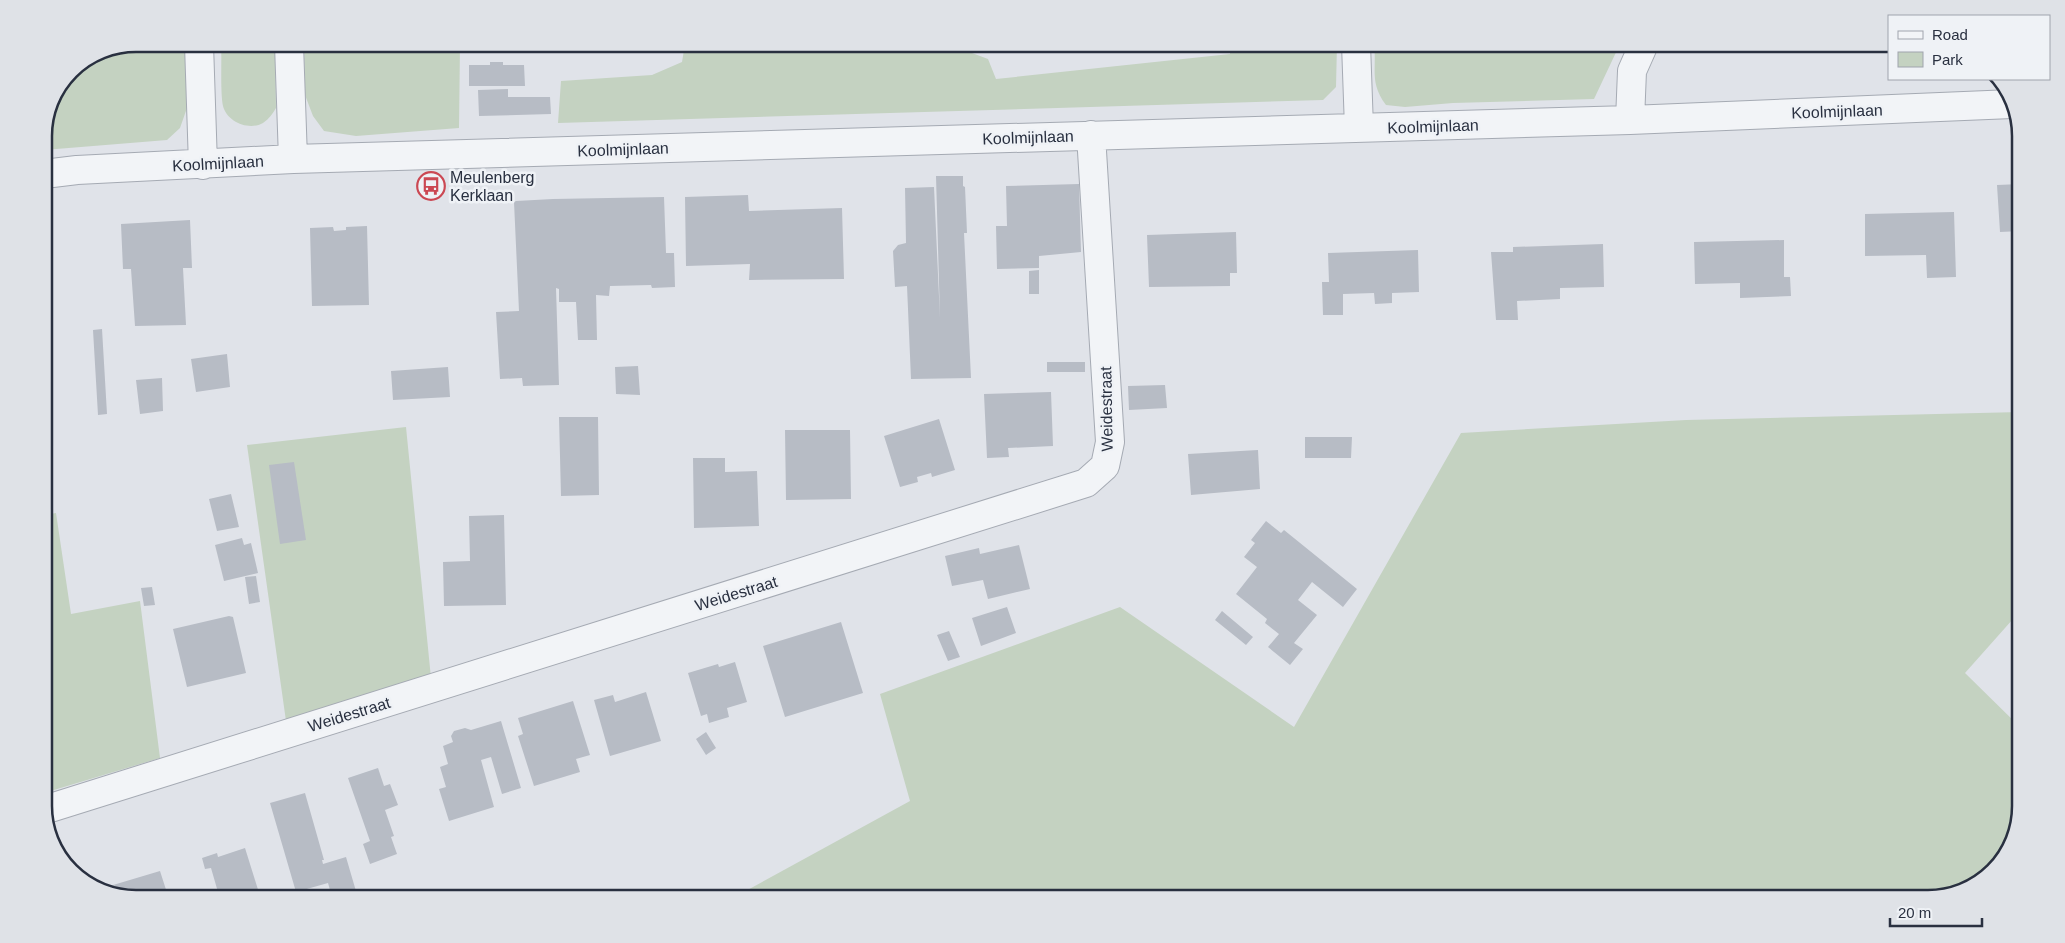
<svg xmlns="http://www.w3.org/2000/svg" width="2065" height="943" font-family="Arial,sans-serif">
<style>
.green{fill:#c4d2c1}
.building{fill:#b7bcc5}
.lines{fill:none;stroke-linecap:round;stroke-linejoin:round}
.minor-casing{stroke:#a5aab3;stroke-width:30}
.minor{stroke:#f2f4f7;stroke-width:28}
.labels{text-anchor:middle;stroke-width:5;stroke-linejoin:round;paint-order:stroke}
.street-label{font-size:16px;fill:#293040;stroke:#eff2f6}
.poi-label{font-size:16px;fill:#293040;stroke:#eff2f6;text-anchor:start}
.rim{fill:none;stroke:#293040;stroke-width:2.5}
</style>
<rect width="100%" height="100%" fill="#e0e3e9"/>
<path class="green" d="M136 44H186L188 105 180 128 167 140 44 150V131L71 71 101 51Z
M221 44H275L276 108C273 113 269 119 263 123 249 131 227 122 223 106 220 91 222 60 221 44Z
M304 44H460L459 128 356 136 324 131 313 116 305 95Z
M685 44H916L964 50 988 59 996 79 1230 54V44H1337L1336 87 1323 100 558 123 561 81 652 75 682 62Z
M1374 44H1618L1619 46 1594 99 1453 103 1405 107 1386 105C1369 82 1377 70 1374 44Z
M2021 412V610L1965 673 2021 728V807L2014 842 1980 884 1929 899H731L910 801 880 694 1120 607 1294 727 1461 433 1686 420Z
M406 427 431 678 286 721 247 445Z
M56 513 71 614 140 601 160 758 44 793V515Z"/>
<path class="building" d="M490 62H503V65H524L525 86H469V65H490Z
M508 89V97H550L551 114 479 116 478 90Z
M936 176H963V186L965 187 967 233H964L971 378 911 379 907 286 895 287 893 251 898 245 906 243 905 188 934 187 940 318Z
M1079 184 1081 252 1039 256V268L997 269 996 226H1007L1006 186Z
M2021 184V231L2000 232 1997 185Z
M748 195 749 211 842 208 844 279 749 280 750 264 686 266 685 197Z
M664 197 666 253H674L675 287 652 288 651 285 610 286 609 296 596 295 597 340H578L576 302H559V289L556 288 559 385 523 386 522 378 500 379 496 312 519 311 514 202 516 201 553 199Z
M1954 212 1956 277 1927 278 1926 255 1865 256V214Z
M190 220 192 268H183L186 325 135 326 131 269H123L121 224Z
M367 226 369 305 312 306 310 228 333 227 334 231 346 230V227Z
M1236 232 1237 273H1230V286L1149 287 1147 235Z
M1784 240V277H1790L1791 296 1740 298V283L1695 284 1694 242Z
M1603 244 1604 287 1560 288V299L1517 301 1518 320H1496L1491 252H1513V247Z
M1418 250 1419 292 1392 293V303L1375 304 1374 293 1343 294V315H1323L1322 282H1329L1328 253Z
M1039 270V294H1029V271Z
M102 329 107 414 98 415 93 330Z
M227 354 230 387 196 392 191 359Z
M1047 362H1085V372H1047Z
M638 366 640 395 616 394 615 367Z
M448 367 450 397 393 400 391 371Z
M2019 376H2021V396H2019Z
M162 378 163 411 140 414 136 380Z
M1165 385 1167 408 1129 410 1128 386Z
M1051 392 1053 446 1008 448 1009 457 987 458 984 394Z
M559 417H598L599 495 561 496Z
M939 419 955 470 932 477 931 473 917 477 918 482 900 487 884 436Z
M785 430H850L851 499 786 500Z
M1305 437H1352L1351 458H1305Z
M1258 450 1260 489 1191 495 1188 454Z
M693 458H725V472L757 471 759 526 694 528Z
M294 462 306 540 280 544 269 465Z
M231 494 239 527 217 531 209 499Z
M504 515 506 605 444 606 443 562 470 561 469 516Z
M1266 521 1281 533 1284 530 1357 589 1343 607 1312 582 1298 600 1317 615 1294 643 1303 649 1290 665 1268 647 1279 634 1265 623 1267 619 1236 594 1257 567 1244 557 1255 543 1251 540Z
M242 538 244 545 251 543 258 573 224 581 215 545Z
M1019 545 1030 589 988 599 983 580 952 586 945 556 979 548 980 554Z
M256 576 260 602 249 604 245 577Z
M152 587 155 605 144 606 141 588Z
M1007 607 1016 633 981 646 972 618Z
M1222 611 1253 637 1246 645 1215 620Z
M229 616 233 617 246 673 187 687 173 629Z
M841 622 863 693 785 717 763 646Z
M949 631 960 657 948 661 937 635Z
M735 662 747 702 727 708 729 717 709 723 707 714 701 716 688 673 718 664 719 667Z
M646 692 661 741 610 756 594 700 613 695 615 702Z
M573 701 590 755 576 759 580 772 534 786 518 736 523 734 518 718Z
M501 721 521 788 502 794 491 757 481 760 494 807 449 821 439 789 446 787 440 767 448 764 443 746 453 742 451 736 454 731 465 728 471 730Z
M706 732 716 748 706 755 696 739Z
M378 768 384 786 390 784 398 805 385 810 394 836 391 837 397 854 370 864 363 844 370 841 348 778Z
M305 793 324 860H322L323 864 346 857 358 898 347 899 346 893 332 897 328 883 296 892 270 803Z
M245 848 260 896 249 899H220L211 868 205 869 202 858 217 853 218 857Z
M160 871 169 899H136L105 893 103 888Z
M214 893 215 899H194Z"/>
<g class="lines">
<defs>
<path id="minor" d="M199 44 203 165
M289 44 293 159
M1356 44 1359 128
M1630 120 1632 71 1644 44
M44 174 77 170 293 159 1630 120 2012 104
M44 810 1086 483 1105 466 1110 442 1091 135"/>
</defs>
<use href="#minor" class="minor-casing"/>
<use href="#minor" class="minor"/>
</g>
<defs>
<symbol id="bus-ring" viewBox="-11 -11 22 22"><circle r="9.5" fill="#eff2f6" stroke="#cb4853" stroke-width="1.5"/><path d="M-5-6H5V4H4V6H2V4H-2V6H-4V4H-5ZM-3.5-4V0h7V-4ZM-3.5 1.2v1.5H-2V1.2ZM2 1.2v1.5H3.5V1.2Z" fill="#cb4853"/></symbol>
</defs>
<g fill-rule="evenodd">
<use href="#bus-ring" x="415" y="170" width="32" height="32"/>
</g>
<g class="labels">
<g class="street-label">
<text transform="translate(1837 111) rotate(-2)" y="6">Koolmijnlaan</text>
<text transform="translate(1433 126) rotate(-2)" y="6">Koolmijnlaan</text>
<text transform="translate(1028 137) rotate(-2)" y="6">Koolmijnlaan</text>
<text transform="translate(623 149) rotate(-2)" y="6">Koolmijnlaan</text>
<text transform="translate(218 163) rotate(-3)" y="6">Koolmijnlaan</text>
<text transform="translate(1106 409) rotate(-91)" y="6">Weidestraat</text>
<text transform="translate(736 593) rotate(-17)" y="6">Weidestraat</text>
<text transform="translate(349 714) rotate(-17)" y="6">Weidestraat</text>
</g>
<g class="poi-label">
<text x="450" y="183">Meulenberg<tspan x="450" dy="18">Kerklaan</tspan></text>
</g>
</g>
<path d="M0 0H2065V943H0ZM136 52H1928A84 84 0 0 1 2012 136V806A84 84 0 0 1 1928 890H136A84 84 0 0 1 52 806V136A84 84 0 0 1 136 52Z" fill="#dfe2e7" fill-rule="evenodd"/>
<path class="rim" d="M136 52H1928A84 84 0 0 1 2012 136V806A84 84 0 0 1 1928 890H136A84 84 0 0 1 52 806V136A84 84 0 0 1 136 52Z"/>
<rect x="1888" y="15" width="162" height="65" fill="#eff2f6" stroke="#a0a4ad"/>
<rect x="1898" y="31" width="25" height="8" fill="#f2f4f7" stroke="#a0a4ad"/>
<text x="1932" y="40" font-size="15" fill="#293040">Road</text>
<rect x="1898" y="52" width="25" height="15" fill="#c4d2c1" stroke="#a0a4ad"/>
<text x="1932" y="65" font-size="15" fill="#293040">Park</text>
<path d="M1890 918v8h92v-8" fill="none" stroke="#293040" stroke-width="2.5"/>
<text x="1898" y="918" font-size="15" fill="#293040" stroke="#eff2f6" stroke-width="4" paint-order="stroke">20 m</text>
</svg>
